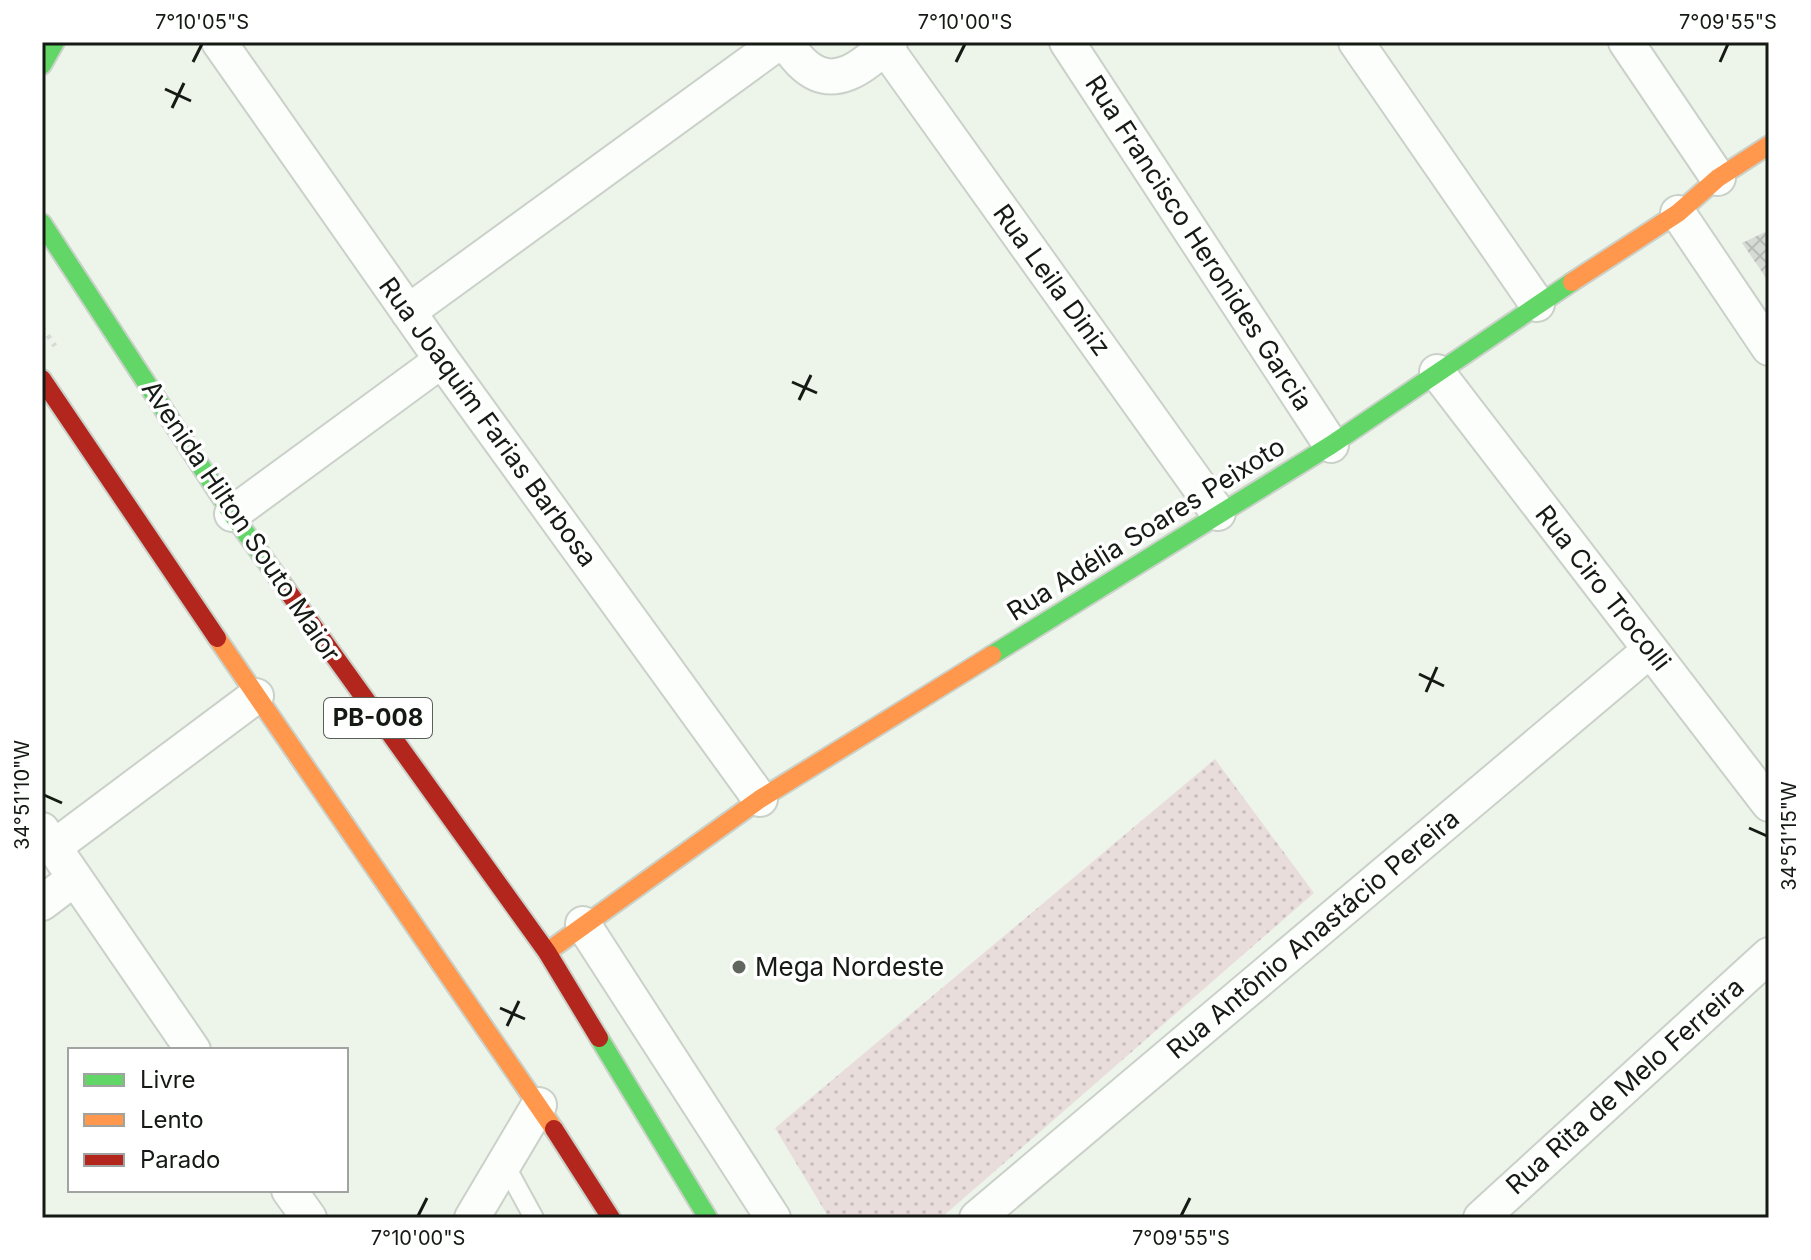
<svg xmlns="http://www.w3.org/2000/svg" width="1811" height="1260" font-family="Inter,sans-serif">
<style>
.grass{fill:url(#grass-dots)}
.building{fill:url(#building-cross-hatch)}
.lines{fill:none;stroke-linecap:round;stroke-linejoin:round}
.lane-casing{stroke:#cad1c9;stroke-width:22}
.street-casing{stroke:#cad1c9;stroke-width:38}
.fast-casing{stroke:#cad1c9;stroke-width:22}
.slow-casing{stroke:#cad1c9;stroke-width:22}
.jam-casing{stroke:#cad1c9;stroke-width:22}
.path{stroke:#d7d9d7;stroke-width:5;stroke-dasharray:4 6;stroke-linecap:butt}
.lane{stroke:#fcfefc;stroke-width:18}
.street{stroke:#fcfefc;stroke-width:34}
.fast{stroke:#63d668;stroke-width:18}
.slow{stroke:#ff974d;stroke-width:18}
.jam{stroke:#b3261e;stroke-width:18}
.ticks{fill:none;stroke:#151a14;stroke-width:3}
.poi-dot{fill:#61675f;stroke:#fff;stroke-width:3}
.labels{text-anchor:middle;stroke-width:7;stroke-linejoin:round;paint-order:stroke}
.shield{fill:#fff;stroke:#5b5f5a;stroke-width:2}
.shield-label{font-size:24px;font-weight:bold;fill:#151a14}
.street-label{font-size:26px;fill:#151a14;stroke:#fff}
.poi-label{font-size:26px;fill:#151a14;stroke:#fff;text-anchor:start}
.neatline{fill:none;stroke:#151a14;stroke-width:3}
.ticks-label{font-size:20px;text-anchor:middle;fill:#151a14}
</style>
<defs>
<pattern id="grass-dots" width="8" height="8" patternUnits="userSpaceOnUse" patternTransform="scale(2)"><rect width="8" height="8" fill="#e9dddc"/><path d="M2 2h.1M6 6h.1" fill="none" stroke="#c7bdbc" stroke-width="1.8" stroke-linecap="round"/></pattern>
<pattern id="building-cross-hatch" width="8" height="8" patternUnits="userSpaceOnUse" patternTransform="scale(2)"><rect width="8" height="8" fill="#d6dcd5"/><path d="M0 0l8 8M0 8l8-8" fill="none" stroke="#b7bcb6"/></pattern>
</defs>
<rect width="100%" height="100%" fill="#edf5eb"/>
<path class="grass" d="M1215 759 1314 893 941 1218H829L775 1128Z"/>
<path class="building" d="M1769 230V282L1742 243Z"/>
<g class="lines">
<defs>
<path id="lane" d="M504 1163 534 1218"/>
<path id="street" d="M219 42 442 360 760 799
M784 42C790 49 795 56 801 62 833 94 864 66 890 42
M1067 42 1331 445
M1356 42 1537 304
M1626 42 1718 178
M885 47 1218 513
M1678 213 1769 348
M408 312 779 42
M1437 372 1769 804
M232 514 442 360
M42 830 193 1050
M54 847 256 696
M42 903 75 878
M583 924 773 1218
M289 1190 309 1218
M472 1218 539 1105
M977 1218 1650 650
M1481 1218 1769 955"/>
<path id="fast" d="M42 65 55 42
M42 223 232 514 284 586
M992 655 1331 445 1572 282
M599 1038 708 1218"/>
<path id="slow" d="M1572 282 1678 213 1718 178 1769 145
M217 638 554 1129
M547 952 760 799 992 655"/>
<path id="jam" d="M42 379 217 638
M284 586 547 952 599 1038
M554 1129 611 1218"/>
</defs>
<use href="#lane" class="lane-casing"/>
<use href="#street" class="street-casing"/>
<use href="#fast" class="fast-casing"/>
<use href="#slow" class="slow-casing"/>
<use href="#jam" class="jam-casing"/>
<path class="path" d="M42 327 55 346"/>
<use href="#lane" class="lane"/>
<use href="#street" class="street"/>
<use href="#fast" class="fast"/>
<use href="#slow" class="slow"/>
<use href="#jam" class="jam"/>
</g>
<path class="ticks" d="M193 62 202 44M956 62 965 44M1720 62 1728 44M165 89 191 101M172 108 184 83M792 382 817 393M799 400 811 375M1419 674 1444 686M1426 692 1437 667M44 795 62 803M1749 828 1767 836M500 1008 525 1019M507 1026 519 1001M418 1216 427 1198M1181 1216 1190 1198"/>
<circle class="poi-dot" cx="739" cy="967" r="8"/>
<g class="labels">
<rect class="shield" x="324" y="698" width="108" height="40" rx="6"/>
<g class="shield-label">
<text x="378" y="726">PB-008</text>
</g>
<g class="street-label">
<text transform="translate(1199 243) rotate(57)" y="9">Rua Francisco Heronides Garcia</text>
<text transform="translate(1052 280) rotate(54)" y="9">Rua Leila Diniz</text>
<text transform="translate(488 422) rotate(54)" y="9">Rua Joaquim Farias Barbosa</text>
<text transform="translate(241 521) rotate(56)" y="9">Avenida Hilton Souto Maior</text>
<text transform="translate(1146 529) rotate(-32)" y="9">Rua Adélia Soares Peixoto</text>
<text transform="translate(1603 588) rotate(52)" y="9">Rua Ciro Trocolli</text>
<text transform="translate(1313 934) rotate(-40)" y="9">Rua Antônio Anastácio Pereira</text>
<text transform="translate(1625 1086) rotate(-42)" y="9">Rua Rita de Melo Ferreira</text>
</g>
<g class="poi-label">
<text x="755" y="976">Mega Nordeste</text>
</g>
</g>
<rect width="1811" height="1260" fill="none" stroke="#ffffff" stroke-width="88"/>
<rect x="68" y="1048" width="280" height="144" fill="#ffffff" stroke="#a1a3a1" stroke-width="2"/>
<rect x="84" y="1074" width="40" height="12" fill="#63d668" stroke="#a1a3a1" stroke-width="2"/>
<text x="140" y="1088" font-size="24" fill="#151a14">Livre</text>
<rect x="84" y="1114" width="40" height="12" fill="#ff974d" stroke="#a1a3a1" stroke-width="2"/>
<text x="140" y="1128" font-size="24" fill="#151a14">Lento</text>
<rect x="84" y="1154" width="40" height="12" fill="#b3261e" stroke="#a1a3a1" stroke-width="2"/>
<text x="140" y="1168" font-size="24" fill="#151a14">Parado</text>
<rect x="44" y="44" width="1723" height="1172" class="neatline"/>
<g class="ticks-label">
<text x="202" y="29">7°10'05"S</text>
<text x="965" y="29">7°10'00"S</text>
<text x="1728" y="29">7°09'55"S</text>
<text transform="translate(22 795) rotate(-90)" y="7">34°51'10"W</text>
<text transform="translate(1789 836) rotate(-90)" y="7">34°51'15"W</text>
<text x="418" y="1245">7°10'00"S</text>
<text x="1181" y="1245">7°09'55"S</text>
</g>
</svg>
